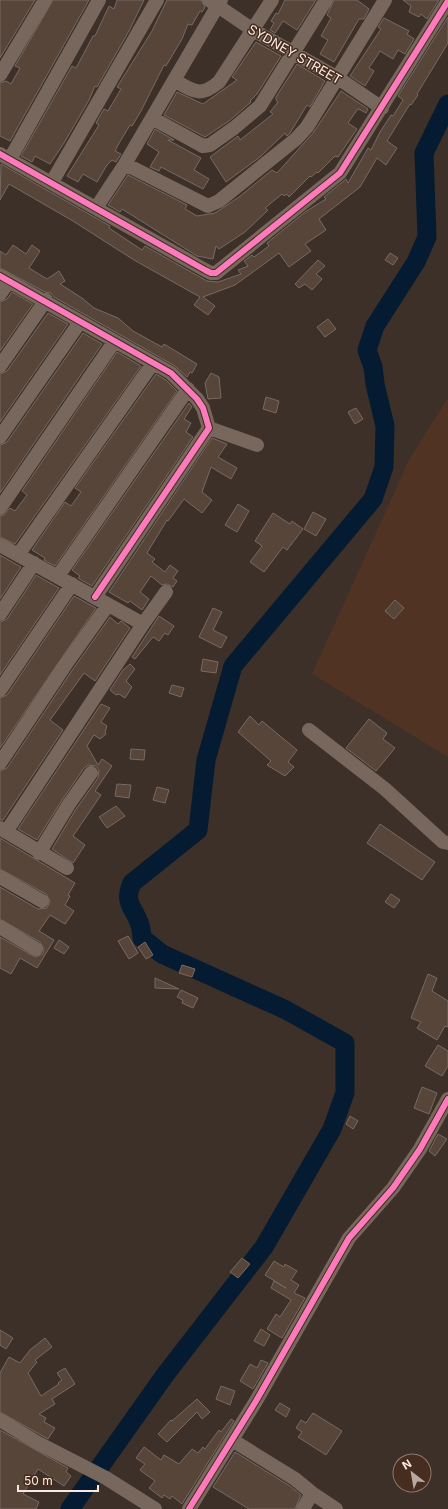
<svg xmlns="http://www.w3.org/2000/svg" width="448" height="1509" font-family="Inter,sans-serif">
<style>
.built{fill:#503323}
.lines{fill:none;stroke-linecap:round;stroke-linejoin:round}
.river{stroke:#051b31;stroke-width:19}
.building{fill:#57453a;stroke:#766a63}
.minor{stroke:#77675d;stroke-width:14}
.cycleway-casing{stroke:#462d1f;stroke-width:8}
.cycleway{stroke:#fd7abc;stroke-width:6}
.labels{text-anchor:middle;stroke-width:3;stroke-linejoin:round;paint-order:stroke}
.street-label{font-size:13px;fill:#fbe9e1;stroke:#462d1f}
</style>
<rect width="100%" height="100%" fill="#3d3028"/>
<path class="built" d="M448 398V757L312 674 409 460Z"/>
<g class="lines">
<path class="river" d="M70 1509 165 1375 264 1247 332 1129 345 1093V1043L286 1010 162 954 142 938C142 934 141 929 140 925 134 907 123 903 132 883L198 830 206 760 233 666 373 499 384 467 385 426 375 384 373 367 367 350 375 326 416 262 427 237 424 153 448 104"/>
</g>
<path class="building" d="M0 0H35L0 58Z
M53 0H89L10 141 0 136V83L6 81 11 84 20 68 15 66Z
M117 0H144L129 31 97 87 95 86 89 100 64 143 50 164 35 156 32 162 21 156 72 66 76 68 93 36H95L109 6 114 9Z
M167 0H201L205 7 202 12 200 11 192 25 188 24 182 39 166 66 164 65 141 111 132 126 130 125 118 145 115 151 121 154 116 162 112 160 107 165 97 182 83 174 78 182 67 176 99 125 96 123 104 109 108 111 121 89 117 87 152 31Z
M285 0H316L297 30 283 21 275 33 270 30 274 23 271 21 276 13 278 14Z
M334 0H357L369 9 364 19H359L334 62 320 54 328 40 321 36 331 18 327 15Z
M403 0H439L427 19 421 14 419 17 409 12 411 6Z
M448 17V43L417 94 418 95 411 105 410 104 387 141 397 148 386 165 377 158 360 187 319 219 326 230 305 244 311 251 289 267 279 253 235 285 203 297 215 306 208 315 194 305 200 297 134 260 73 221 9 184 0 200 1 164 110 226 109 228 142 250 145 246 207 281 218 282 241 274 238 270 248 266 244 261 252 255 254 257 269 246 267 243 305 212 326 199 324 197 346 179 348 183 368 148 371 150 380 132 391 115 393 116 403 100 398 96Z
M384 18 409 31 407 34 414 39 405 54 398 50 393 59 380 51 369 68 374 71 365 86 350 76 381 29 378 27Z
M256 42 281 56 257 94 250 101 251 102 229 121 205 137 164 115 177 92 203 104 237 80 232 77Z
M297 64 325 81 310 107 307 105 290 133 287 136 285 133 260 157 226 182 210 157 238 136 240 140 273 114 270 112 278 102 276 100V97Z
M341 91 368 109 366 113 359 109 357 110 348 123 357 129 338 157 335 156 318 173 317 172 311 177 310 176 289 197 287 194 284 196 282 194 265 208 268 210 245 232 219 249 216 246 213 259 197 256 122 209 120 212 108 205 128 175 187 205 185 209 197 216 215 213 239 197 272 170 277 173 313 133Z
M155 129 174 140H168L201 158 194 170 209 179 203 189 161 167 159 171 150 167 159 152 147 144Z
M13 245 26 254 32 245 40 251 29 268 47 279 59 271 65 281 60 284 82 298 94 308 118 318 133 331 162 347 164 344 197 364 192 373 190 372 187 377 175 366 54 297 51 293 45 292 0 268V251L6 255Z
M390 253 398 258 393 265 385 260Z
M318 260 325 266 316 274 322 279 312 290 305 284 299 288 295 284Z
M12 292 33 304 0 351V302L7 299Z
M48 313 68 324 0 422V374L7 371Z
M328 319 336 329 325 337 317 327Z
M83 333 102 344 0 493V445L7 442Z
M117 352 141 366 15 544 0 537V516L4 515 10 508 15 511 27 495 22 491Z
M211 373 219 377 221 398 208 399 205 383Z
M156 374 166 380 177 391 55 566 44 560 45 558 32 550 65 502 71 506 81 492 75 488Z
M266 397 279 401 276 413 263 409Z
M189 403 192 407 184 419 191 423 186 432 193 437 92 586 78 578 80 576 72 570Z
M356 408 363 419 355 424 348 412Z
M212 438 227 444 218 457 237 468 231 479 211 467 202 492 212 500 202 513 184 499 168 521 167 520 147 553 155 559 152 562 165 572 170 565 178 571 173 578 177 581 173 587 167 584 162 585 151 576 140 592 149 599 142 610 130 601 128 603 109 592Z
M238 504 249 511 237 532 225 525Z
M313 512 326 519 316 536 304 529Z
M273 513 290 524 292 521 303 529 287 550 283 547 264 572 250 562 262 546 255 541Z
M0 555 21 567 0 599Z
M36 575 59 588 0 675V622L7 619Z
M74 596 96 608 0 748V698L7 695Z
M395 600 404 608 394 619 385 611Z
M213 608 222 612 213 630 227 637 221 648 199 637Z
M159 616 174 626 168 635 165 633 159 641 153 637 135 659 132 657Z
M110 617 118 624 121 621 130 628 95 681 84 673 50 720 63 730 3 820H0V771L7 768 73 669Z
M203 659 218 662 216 673 201 671Z
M130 664 135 669 126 681 132 687 125 698 119 694 116 695 110 690 123 670Z
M172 685 184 688 181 697 169 693Z
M101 704 110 708 101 722 107 726 105 732 106 734 100 739 94 735 87 746 98 765 102 759 112 766 95 791 101 795 73 836 85 845 73 863 52 849 76 809 98 778 99 770 96 766 88 765 84 768 62 800 37 840 18 829Z
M250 716 259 725 262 721 297 750 288 762 294 767 285 776 267 765 271 761 238 732Z
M369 719 387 733 383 739 395 748 376 771 346 748Z
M131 749 145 750 144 760 130 759Z
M117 784 131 785 129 798 115 796Z
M157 787 169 790 165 803 153 800Z
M116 806 125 816 107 828 99 817Z
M380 824 435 862 422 880 367 843Z
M0 838 75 883 68 895 70 896 65 905 74 911 65 924 50 915 39 931 54 940 37 968 20 958 11 974 0 968V937L35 957 43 954 44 949 40 942 0 919V887L38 909 47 908 50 901 46 894 0 869Z
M391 894 400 900 394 908 385 902Z
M128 936 138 953 129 959 118 941Z
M59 940 69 947 64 954 54 948Z
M145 942 153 955 146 959 138 947Z
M182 965 195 969 192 977 179 973Z
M428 974 437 978 432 991 448 1001V1027L445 1026 437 1040 417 1028 421 1022 411 1018Z
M155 978 179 989 155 988Z
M181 990 198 998 193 1008 182 1003 183 1000 177 997Z
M438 1045 448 1051V1066L442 1076 425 1066Z
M422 1087 437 1093 429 1114 414 1108Z
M350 1116 358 1121 353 1129 346 1124Z
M438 1134 447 1139 435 1156 429 1151Z
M242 1258 250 1264 238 1278 230 1272Z
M274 1261 284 1267 285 1264 297 1271 291 1280 299 1285 294 1293 305 1298 282 1338 267 1329 276 1314 280 1317 291 1300 271 1288 274 1281 286 1288 265 1275Z
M261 1329 270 1335 264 1346 254 1341Z
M0 1330 13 1338 6 1349 0 1345Z
M45 1338 52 1347 35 1360 37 1362 28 1373 41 1396 59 1384 58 1383 62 1380 57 1373 65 1368 75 1384 52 1399 55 1404 39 1414 46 1418 44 1422 55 1428 48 1439 0 1412V1373L9 1357 20 1363 30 1350Z
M261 1360 268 1363 253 1389 240 1381 250 1364 257 1368Z
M221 1386 235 1391 230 1405 216 1399Z
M197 1399 210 1412 202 1419 197 1412 167 1442 158 1434 171 1420 172 1421Z
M280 1403 290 1409 286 1417 275 1410Z
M313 1413 342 1431 326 1455 298 1437 302 1432 296 1428 301 1420 306 1423Z
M231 1419 234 1421 182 1504 172 1496 170 1499 164 1495 162 1498 149 1488 155 1481 140 1470 145 1464 136 1458 144 1447 161 1460 164 1455 179 1464 192 1449 198 1453 203 1447 205 1449 219 1430 221 1432Z
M0 1430 68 1468 66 1472 71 1476 64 1486 38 1469 23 1494 39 1502 36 1509H0Z
M235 1452 290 1486 301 1495 295 1509H249L213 1487Z"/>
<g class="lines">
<path class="minor" d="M209 0 253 30 338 78 382 108
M0 75 45 0
M174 80C193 91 200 98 219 82L272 0
M152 118 203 146 210 145 234 128 260 106 326 0
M0 154 205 270 211 273H216L340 173 448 1
M10 159 99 0
M125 164 208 206 219 201 296 139 307 127 385 0
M52 182 157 0
M96 208 125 164 221 0
M0 276 171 373 197 399 203 408 209 428 95 597
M0 294 9 281
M0 366 46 300
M209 428 257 445
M0 437 80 322
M0 508 114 342
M0 545 143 624 166 592
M18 555 153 363
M58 576 188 389
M0 614 34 563
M0 690 72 584
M309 730 385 789 443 842 448 843
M0 763 66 664 108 605
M0 828 67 868
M6 832 143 624
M39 853 69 804 91 773
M0 877 42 901
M0 927 36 949
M0 1420 38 1443 106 1478 155 1509
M232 1440 295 1479 312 1493 336 1509
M189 1509 256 1401 349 1238 393 1188 420 1149 448 1099
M303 1509 312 1493"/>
<defs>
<path id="cycleway" d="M0 154 205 270 211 273H216L340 173 448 1
M0 276 171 373 197 399 203 408 209 428 95 597
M189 1509 256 1401 349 1238 393 1188 420 1149 448 1099"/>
</defs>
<use href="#cycleway" class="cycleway-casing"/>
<use href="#cycleway" class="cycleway"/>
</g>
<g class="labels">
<g class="street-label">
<text transform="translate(295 54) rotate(30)" y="5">SYDNEY STREET</text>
</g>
</g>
<g transform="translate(412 1473) rotate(329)"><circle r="19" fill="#462d1f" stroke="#8e786d"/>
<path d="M0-3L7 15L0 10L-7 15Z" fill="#b8a8a0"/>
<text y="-6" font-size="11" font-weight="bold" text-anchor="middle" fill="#fbe9e1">N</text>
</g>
<path d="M18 1485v6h80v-6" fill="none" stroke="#fbe9e1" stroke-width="2"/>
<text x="24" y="1485" font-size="12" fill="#fbe9e1" stroke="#462d1f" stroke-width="3" paint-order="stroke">50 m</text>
</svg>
